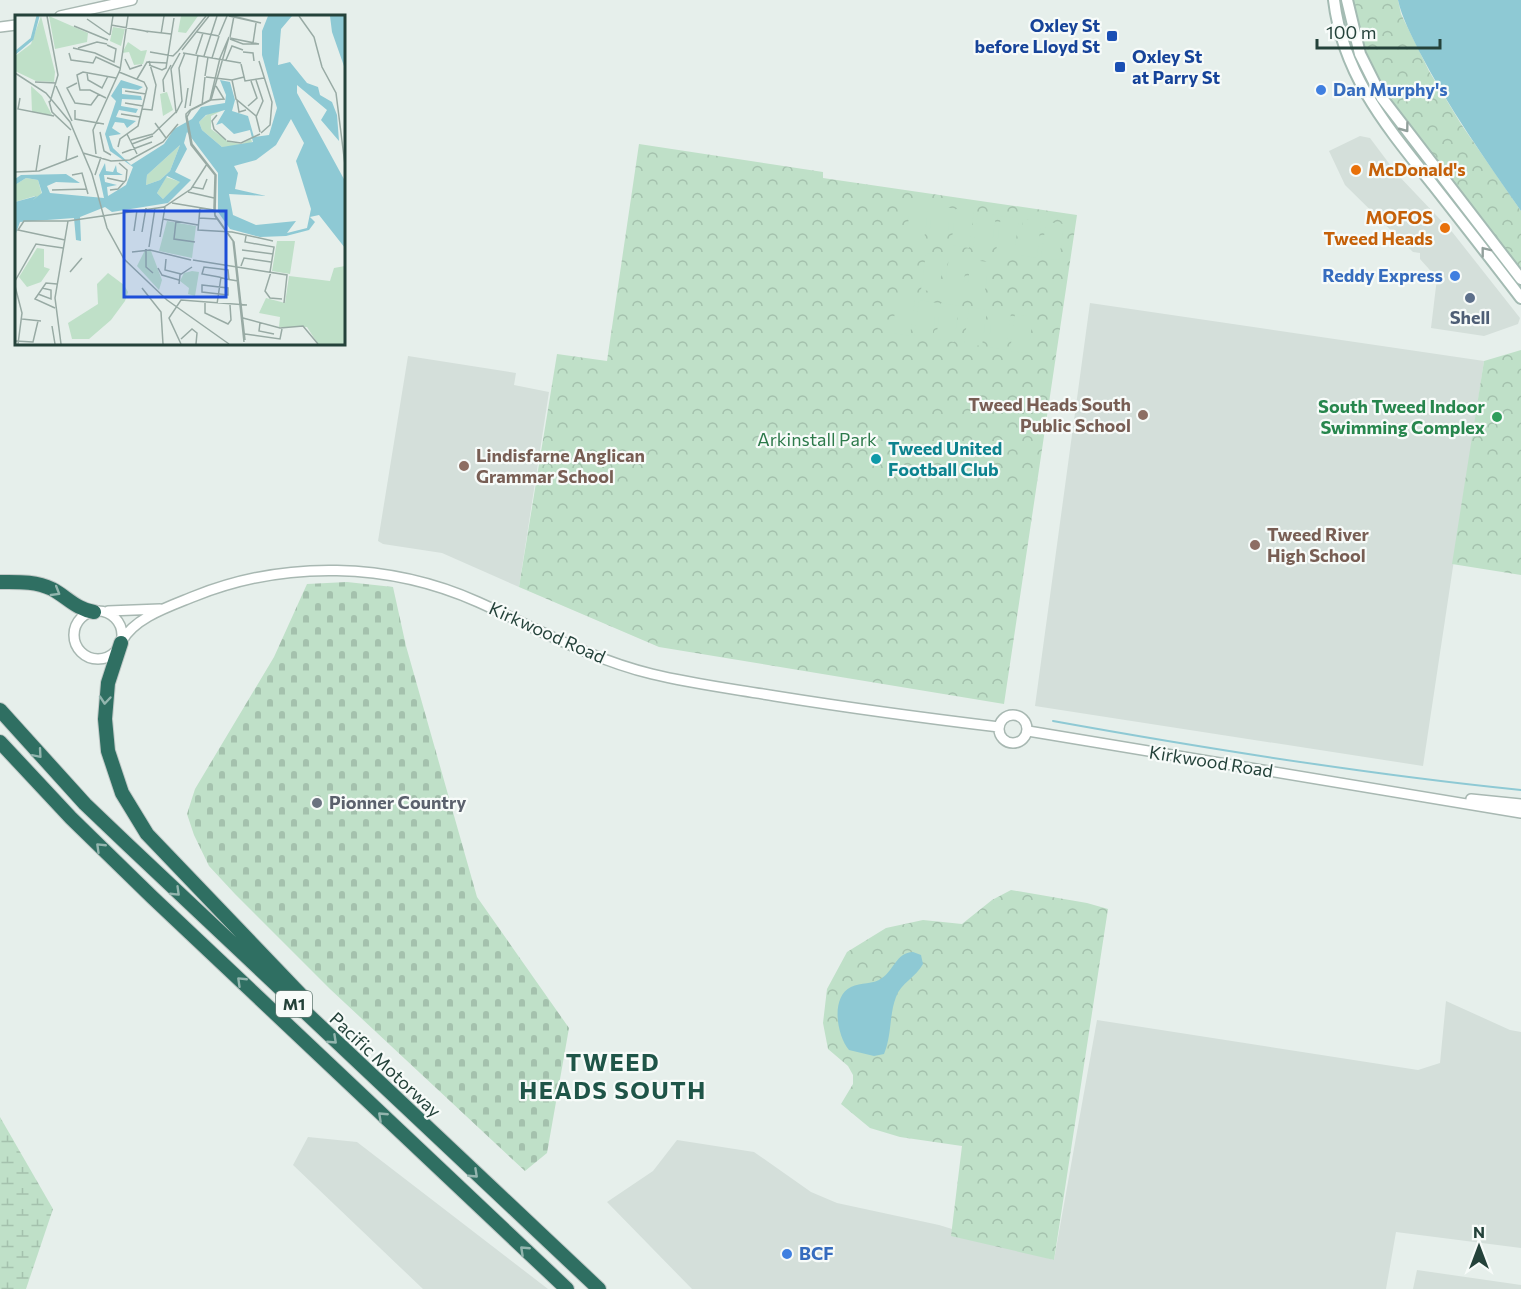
<svg xmlns="http://www.w3.org/2000/svg" width="1521" height="1289" font-family="Commissioner,sans-serif">
<style>
.built{fill:#d4dfda}
.wetland{fill:url(#wetland-marsh)}
.cemetery{fill:url(#cemetery-stones)}
.park{fill:url(#park-crowns)}
.garden{fill:#bfe0c8}
.water{fill:#8ec9d4}
.lines{fill:none;stroke-linecap:round;stroke-linejoin:round}
.stream{stroke:#8ec9d4;stroke-width:2}
.tertiary-casing{stroke:#a8b8b2;stroke-width:12}
.secondary-casing{stroke:#a4bbb3;stroke-width:14}
.motorway-casing{stroke:#c2cac8;stroke-width:16}
.tertiary{stroke:#fff;stroke-width:9}
.secondary{stroke:#fff;stroke-width:10}
.motorway{stroke:#2f6f62;stroke-width:14}
.oneway{stroke:#92a09c}
.oneway2{stroke:#93b5ae}
.transit-dot{fill:#1a4fb4;stroke:#f7fbf9;stroke-width:2}
.shop-dot{fill:#3f7fe0;stroke:#f7fbf9;stroke-width:2}
.food-dot{fill:#e8710a;stroke:#f7fbf9;stroke-width:2}
.service-dot{fill:#5c6f8a;stroke:#f7fbf9;stroke-width:2}
.education-dot{fill:#8d6e63;stroke:#f7fbf9;stroke-width:2}
.leisure-dot{fill:#2e9e5b;stroke:#f7fbf9;stroke-width:2}
.culture-dot{fill:#0f9aa8;stroke:#f7fbf9;stroke-width:2}
.worship-dot{fill:#6b7280;stroke:#f7fbf9;stroke-width:2}
.labels{text-anchor:middle;stroke-width:4.5;stroke-linejoin:round;paint-order:stroke}
.shield{fill:#f7fbf9;stroke:#637a73;stroke-width:1.5}
.shield-label{font-size:16px;font-weight:bold;fill:#24423a}
.transit-label{font-size:18px;font-weight:bold;fill:#164399;stroke:#f7fbf9;text-anchor:end}
.shop-label{font-size:18px;font-weight:bold;fill:#366cbe;stroke:#f7fbf9;text-anchor:start}
.food-label{font-size:18px;font-weight:bold;fill:#c56008;stroke:#f7fbf9;text-anchor:start}
.service-label{font-size:18px;font-weight:bold;fill:#4e5e75;stroke:#f7fbf9}
.education-label{font-size:18px;font-weight:bold;fill:#785e54;stroke:#f7fbf9;text-anchor:start}
.leisure-label{font-size:18px;font-weight:bold;fill:#27864d;stroke:#f7fbf9;text-anchor:end}
.park-label{font-size:18px;fill:#2d7a4b;stroke:#f7fbf9}
.culture-label{font-size:18px;font-weight:bold;fill:#0d838f;stroke:#f7fbf9;text-anchor:start}
.street-label{font-size:18px;fill:#24423a;stroke:#f7fbf9}
.worship-label{font-size:18px;font-weight:bold;fill:#5b616d;stroke:#f7fbf9;text-anchor:start}
.district-label{font-size:24px;font-weight:bold;letter-spacing:1.5px;fill:#1f5548;stroke:#f7fbf9}
.inset-river{fill:none;stroke:#8ec9d4;stroke-width:3}
.inset-road{fill:none;stroke:#98aaa4;stroke-width:1.5}
.view{fill:#1d4ed8;fill-opacity:0.15;stroke:#1d4ed8;stroke-width:3}
.inset-edge{fill:none;stroke:#24423a;stroke-width:3}
</style>
<defs>
<pattern id="wetland-marsh" width="20" height="14" patternUnits="userSpaceOnUse" patternTransform="scale(1.5)"><rect width="20" height="14" fill="#bfe0c8"/><path d="M1 5h8M5 5V1M11 12h8M15 12V8" fill="none" stroke="#a4c1ad"/></pattern>
<pattern id="cemetery-stones" width="16" height="16" patternUnits="userSpaceOnUse" patternTransform="scale(1.5)"><rect width="16" height="16" fill="#bfe0c8"/><path d="M2 7V4a2 2 0 0 1 4 0v3zM10 15v-3a2 2 0 0 1 4 0v3z" fill="#a4c1ad"/></pattern>
<pattern id="park-crowns" width="20" height="18" patternUnits="userSpaceOnUse" patternTransform="scale(1.5)"><rect width="20" height="18" fill="#bfe0c8"/><path d="M2 6a3 3 0 1 1 6 0M12 15a3 3 0 1 1 6 0" fill="none" stroke="#a4c1ad"/></pattern>
</defs>
<rect width="100%" height="100%" fill="#e6efeb"/>
<path class="built" d="M1360 136 1370 138 1397 174 1453 233 1520 318 1518 324 1484 336 1431 328 1437 278 1420 259V253L1413 252 1345 185 1329 151Z
M1090 303 1484 361 1423 766 1035 706Z
M408 356 516 373 514 385 549 392 519 587 442 553 383 544 378 541Z
M1446 1001 1510 1030 1521 1032V1248L1396 1232 1386 1289H692L607 1202 653 1171 677 1140 754 1152 811 1192 837 1203 939 1225 1054 1260 1097 1020 1418 1070 1440 1063Z
M308 1137 357 1142 548 1289H423L293 1165Z
M1417 1270 1521 1285V1289H1413Z"/>
<path class="wetland" d="M0 1117 53 1209 26 1289H0Z"/>
<path class="cemetery" d="M347 582 393 587 406 646 477 897 569 1028 547 1153 525 1171 330 989 235 894 209 866 194 835 187 814 195 789 274 657 307 584Z"/>
<path class="park" d="M1353 0H1398L1401 14 1429 71 1461 124 1521 211V270L1388 97 1363 48Z
M639 144 823 172V178L1077 215 1004 704 659 647 519 587 557 354 607 361Z
M1521 350V575L1452 564 1484 361Z
M1011 890 1087 903 1108 909 1054 1260 951 1236 962 1146 900 1137 870 1128 841 1104 853 1084V1075L848 1066 828 1049 823 1023 827 989 847 952 886 928 923 920 962 924 992 900Z"/>
<path class="garden" d="M911 202 929 204 924 240 906 238Z
M933 206 951 208 946 244 928 242Z
M956 209 974 211 969 248 951 245Z
M978 212 996 215 991 251 973 249Z
M1001 216 1019 218 1014 254 996 252Z
M1023 219 1041 221 1037 258 1019 255Z
M1046 222 1064 224 1059 260 1041 258Z
M926 253 944 256 939 292 921 290Z
M949 257 967 259 962 295 944 293Z
M971 260 989 262 984 298 966 296Z
M897 297 915 299 910 336 892 333Z
M919 300 937 303 932 339 914 337Z
M941 303 959 306 954 342 936 339Z
M969 307 987 310 982 346 964 344Z
M993 311 1011 313 1006 350 988 347Z
M1015 314 1033 317 1028 353 1010 351Z"/>
<path class="water" d="M1398 0H1521V211C1485 159 1448 107 1419 51 1411 34 1402 18 1398 0Z
M913 952 921 955 923 964C916 977 901 983 896 997 889 1015 892 1035 884 1054L874 1056 849 1050C837 1036 830 997 851 987 861 982 873 985 882 978 894 970 896 953 913 952Z"/>
<g class="lines">
<path class="stream" d="M1053 721C1208 749 1364 774 1521 790"/>
<defs>
<path id="tertiary" d="M60 16 132 0
M0 27 16 25
M74 635a24 24 0 1 1 48 0a24 24 0 1 1-48 0Z
M108 611 160 609
M122 641C135 617 171 606 195 596 285 560 389 562 478 602 536 628 590 659 652 674 693 684 734 689 775 696 850 708 924 718 999 727
M999 729a14 14 0 1 1 28 0a14 14 0 1 1-28 0Z
M1028 731 1521 813
M1471 799 1521 804"/>
<path id="secondary" d="M1334 0C1343 76 1388 128 1434 186 1463 223 1492 260 1521 298
M1347 0 1360 54 1382 98 1521 279"/>
<path id="motorway" d="M0 582C18 582 35 581 52 589 67 597 76 609 94 612
M121 643 108 683 105 719 108 751 122 793 147 834 304 998 302 1011
M0 710 85 804 128 845 599 1289
M0 742 71 818 152 897 567 1289"/>
</defs>
<use href="#tertiary" class="tertiary-casing"/>
<use href="#secondary" class="secondary-casing"/>
<use href="#motorway" class="motorway-casing"/>
<use href="#tertiary" class="tertiary"/>
<use href="#secondary" class="secondary"/>
<use href="#motorway" class="motorway"/>
</g>
<defs><path id="oneway-chevron" d="M-2-3.5L2.5 0L-2 3.5" fill="none" stroke-width="1.6" stroke-linecap="round" stroke-linejoin="round" transform="scale(1.5)"/></defs>
<g class="oneway">
<use href="#oneway-chevron" transform="translate(1405 128) rotate(53)"/>
<use href="#oneway-chevron" transform="translate(1485 251) rotate(-128)"/>
</g>
<g class="oneway2">
<use href="#oneway-chevron" transform="translate(56 592) rotate(31)"/>
<use href="#oneway-chevron" transform="translate(105 700) rotate(95)"/>
<use href="#oneway-chevron" transform="translate(38 754) rotate(49)"/>
<use href="#oneway-chevron" transform="translate(100 847) rotate(-136)"/>
<use href="#oneway-chevron" transform="translate(176 892) rotate(44)"/>
<use href="#oneway-chevron" transform="translate(241 981) rotate(-136)"/>
<use href="#oneway-chevron" transform="translate(333 1040) rotate(43)"/>
<use href="#oneway-chevron" transform="translate(382 1116) rotate(-137)"/>
<use href="#oneway-chevron" transform="translate(474 1174) rotate(43)"/>
<use href="#oneway-chevron" transform="translate(524 1250) rotate(-137)"/>
</g>
<g class="transit-dot">
<rect x="1106" y="30" width="12" height="12" rx="3"/>
<rect x="1114" y="61" width="12" height="12" rx="3"/>
</g>
<g class="shop-dot">
<circle cx="1321" cy="90" r="6"/>
<circle cx="1455" cy="276" r="6"/>
<circle cx="787" cy="1254" r="6"/>
</g>
<g class="food-dot">
<circle cx="1356" cy="170" r="6"/>
<circle cx="1445" cy="228" r="6"/>
</g>
<circle class="service-dot" cx="1470" cy="298" r="6"/>
<g class="education-dot">
<circle cx="1143" cy="415" r="6"/>
<circle cx="464" cy="466" r="6"/>
<circle cx="1255" cy="545" r="6"/>
</g>
<circle class="leisure-dot" cx="1497" cy="417" r="6"/>
<circle class="culture-dot" cx="876" cy="459" r="6"/>
<circle class="worship-dot" cx="317" cy="803" r="6"/>
<g class="labels">
<rect class="shield" x="276" y="991" width="36" height="26" rx="4.5"/>
<g class="shield-label">
<text x="294" y="1010">M1</text>
</g>
<g class="transit-label">
<text x="1100" y="32">Oxley St<tspan x="1100" dy="21">before Lloyd St</tspan></text>
<text x="1132" y="63" text-anchor="start">Oxley St<tspan x="1132" dy="21">at Parry St</tspan></text>
</g>
<g class="shop-label">
<text x="1333" y="96">Dan Murphy's</text>
<text x="1443" y="282" text-anchor="end">Reddy Express</text>
<text x="799" y="1260">BCF</text>
</g>
<g class="food-label">
<text x="1368" y="176">McDonald's</text>
<text x="1433" y="224" text-anchor="end">MOFOS<tspan x="1433" dy="21">Tweed Heads</tspan></text>
</g>
<g class="service-label">
<text x="1470" y="324">Shell</text>
</g>
<g class="education-label">
<text x="1131" y="411" text-anchor="end">Tweed Heads South<tspan x="1131" dy="21">Public School</tspan></text>
<text x="476" y="462">Lindisfarne Anglican<tspan x="476" dy="21">Grammar School</tspan></text>
<text x="1267" y="541">Tweed River<tspan x="1267" dy="21">High School</tspan></text>
</g>
<g class="leisure-label">
<text x="1485" y="413">South Tweed Indoor<tspan x="1485" dy="21">Swimming Complex</tspan></text>
</g>
<g class="park-label">
<text x="817" y="446">Arkinstall Park</text>
</g>
<g class="culture-label">
<text x="888" y="455">Tweed United<tspan x="888" dy="21">Football Club</tspan></text>
</g>
<g class="street-label">
<text transform="translate(547 633) rotate(24)" y="6">Kirkwood Road</text>
<text transform="translate(1211 762) rotate(9)" y="6">Kirkwood Road</text>
<text transform="translate(385 1065) rotate(43)" y="6">Pacific Motorway</text>
</g>
<g class="worship-label">
<text x="329" y="809">Pionner Country</text>
</g>
<g class="district-label">
<text x="613" y="1071">TWEED<tspan x="613" dy="28">HEADS SOUTH</tspan></text>
</g>
</g>
<g transform="translate(15 15)">
<rect width="330" height="330" fill="#e6efeb"/>
<path d="M330 251V329H303L292 312H264L265 302 244 298 251 283 270 288 274 261 315 266 319 253Z" fill="#bfe0c8"/>
<path d="M26 1 40 57 39 67 21 66 0 56V41L16 29ZM113 27 126 36 132 35 128 49 119 50 114 37 107 38ZM16 71 27 81 37 100 17 97ZM152 77 158 95 148 101 145 79ZM208 95 196 101V114L214 127 226 129 236 124 237 127 229 131 207 132 187 115 184 107 194 98ZM165 130 155 156 145 165 131 170 132 160ZM151 162 166 167 148 184 142 178ZM262 226H280L275 259 257 256ZM22 233 29 234V252L35 254 26 267 12 272 4 262Z" fill="#bfe0c8"/>
<path d="M11 163 23 165 27 180 18 186 20 181 0 187V170ZM93 258 109 270 113 277 110 286 96 305 74 324H57L53 308 83 289 82 269Z" fill="#bfe0c8"/>
<path d="M130 235 136 236 147 265 144 275 122 251Z" fill="#bfe0c8"/>
<path d="M166 1H183L171 18 163 17ZM152 206 181 211 177 243 144 236ZM177 256 184 257 180 281 173 279 174 273 165 266 169 258Z" fill="#bfe0c8"/>
<path d="M34 1 73 18 72 27 40 34ZM98 12 110 14 106 31 95 26Z" fill="#bfe0c8"/>
<path d="M253 1H277L266 14 263 50 275 47 292 68 303 72 305 80 317 87 322 100 324 126 306 105 312 95 282 70V78L330 166V233L304 200 295 202 300 207 294 215 271 221 245 222 215 214 203 197V158L172 117 169 128 172 134 160 157 176 165 153 188 97 197 90 192 65 202 66 226 61 225 59 203 5 207 0 221V187L22 181 18 185 27 178 23 165 11 163 0 170V164L6 160 51 159 65 168 41 167 32 171 35 178 89 183 84 160 90 148 91 156 98 157 101 150 102 157 108 160H89L90 167 102 170 92 172 93 181 111 170 118 152 95 136 90 119 101 86 96 81 106 65 128 72 123 75 107 73V79L126 81 127 85 107 84 106 91 123 94 121 98 104 95 101 102 121 106 112 113 109 108 100 107 97 113 106 119 94 121 98 133 116 150 149 129 159 114 177 104 186 92 210 88 211 80 205 65 215 67 220 85 217 96 233 101 239 122 254 120 262 93 247 40V16ZM210 95 201 110 207 108 219 119 235 115 238 127 207 132 187 115 184 107 191 100ZM276 104 289 128 281 146 296 194 292 213 272 218 281 206 241 210 218 200 214 179 251 181 220 174 223 158 219 151 241 145 261 130ZM165 130 155 156 145 165 131 170 132 160ZM152 161 165 167 148 184 142 178ZM315 1H330V54L317 17Z" fill="#8ec9d4" fill-rule="evenodd"/>
<path class="inset-river" d="M0 38 17 24 23 1"/>
<path class="inset-road" d="M32 1 43 60 35 87M214 1 246 8 218 1M284 1 299 22 307 52 321 78 330 150M72 4 95 20M96 10 130 16M59 11 93 25M133 17 130 16 156 19M182 17 204 21M146 19 149 1M95 20 98 1M204 20 212 1M215 22 219 1M215 24 228 29H244L215 23M238 28 241 8M58 33 80 38 99 47 101 34 92 30M63 33 82 27 92 29M167 35 194 1M163 36 191 1M135 37 158 41 163 36M228 37 238 38 239 46M54 38 56 45 78 48 81 42 105 53M168 38 226 48M181 39 188 18M189 41 202 1M197 43 204 21M110 44 115 54 127 50M211 45 217 31 228 35M244 46 257 87 255 110 246 118M226 49 230 66 249 63M134 50 147 55 151 53 159 3M0 58 31 78 55 107 77 159 92 213 109 244 152 285 214 329M72 58 73 65 87 73 93 61M190 61 193 42M191 62 217 65 229 62M122 64 132 47 152 48M217 65 221 84 241 101 245 117M241 65 248 86 241 102M20 67 41 68M62 68 52 73 60 88 76 90 84 79M41 71 57 106M110 76 131 79M149 77 148 65 156 50M5 83 3 94 39 101M91 83 75 75H65L62 60 68 57 101 63M196 85 209 84 201 71M222 85 224 97 231 95M34 86 37 97 56 115M110 88 128 91M187 90 190 62M175 91 183 40M233 91 242 83 236 66M170 93 173 73M127 94 137 95 141 70 134 46M60 95V104L89 109M161 98 167 86 164 53 170 38M106 99 125 102M202 100 197 106 199 114 211 125M140 108 151 123M85 117 89 136 96 140M112 119 122 139M138 119 161 97 156 54 165 38M116 125 138 119M212 126 226 128 245 119M117 129 138 121M103 132 105 124 123 111 132 73 129 67 104 57M68 138 96 146 115 145 148 127 163 109M107 138 137 127M81 139 78 115 105 55 113 1M51 146 54 121M21 156 25 130M0 157 24 156 63 141M57 160 67 158 73 179M80 160 86 142M92 163 110 167M177 172 188 174 192 164M37 175 72 174M95 175 103 174 111 165 112 155 104 148M173 177 199 183M157 188 199 195M185 193 183 215 217 217 258 226M184 203 202 204M148 204 183 210M161 206 159 224 180 227M119 216 122 195M127 217 131 193M231 221 230 227 259 232 255 257M145 222 150 192M50 225 3 215 9 206H53L149 192 176 174 192 149M134 232 140 193M131 234V252L138 258M227 235 258 239M117 237 135 235 176 245M151 244 150 255 166 259M178 245 203 249M203 249 272 260 269 288M226 251 229 243 256 247M143 253 147 260 164 265M55 257 67 243M256 257 250 276 255 283 267 284M214 265 213 255 189 252 187 259 204 262 211 264 223 266M0 266 21 229 48 233M164 269 165 260 177 252M187 270 213 273V280L187 277ZM0 271 7 298 3 329M127 273 146 297 148 329M23 279 36 284V275L27 273M190 288V298L213 309 216 305 215 290M202 289 206 262M40 293 20 284 31 268 42 269M228 303 265 313 288 311 303 329M7 304 26 306M245 308 244 316 259 319M37 311 40 329M230 319 265 324 267 314M166 324 177 314 182 318 181 329M0 326 18 327 23 306M229 327 218 226 200 201 199 193 200 160 176 130 171 102V99L175 95 195 85 205 43 214 22 196 85 176 95 172 102 177 129 201 160 200 200 219 227 230 325M46 329 40 283 53 206M166 329 154 303 166 285 232 290"/>
<path class="view" d="M109 196H211V282H109Z"/>
<rect width="330" height="330" class="inset-edge"/>
</g>
<g transform="translate(1479 1247)" stroke="#f7fbf9" stroke-width="4.5" paint-order="stroke">
<path d="M0-4.5L10 22L0 15L-10 22Z" fill="#24423a"/>
<text y="-9" font-size="16" font-weight="bold" text-anchor="middle" fill="#24423a">N</text>
</g>
<path d="M1317 39v9h123v-9" fill="none" stroke="#24423a" stroke-width="3"/>
<text x="1326" y="39" font-size="18" fill="#24423a" stroke="#f7fbf9" stroke-width="4.5" paint-order="stroke">100 m</text>
</svg>
